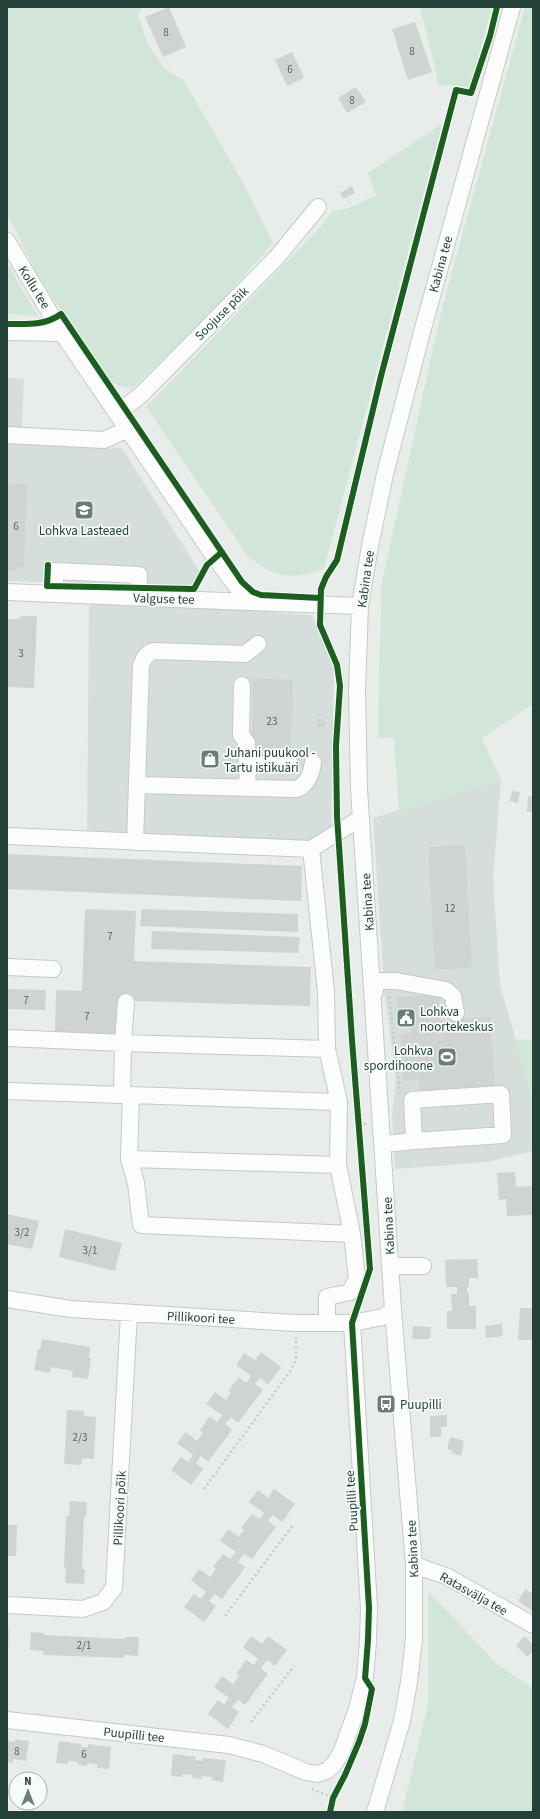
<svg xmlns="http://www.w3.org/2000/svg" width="540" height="1819" font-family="'Source Sans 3',sans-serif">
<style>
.built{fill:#d6dedb}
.green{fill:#d1e6d8}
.building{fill:#cfd4d2}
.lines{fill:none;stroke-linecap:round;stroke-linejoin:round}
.minor-casing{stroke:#c5cac8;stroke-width:18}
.path{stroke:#c3ccca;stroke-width:2.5;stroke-dasharray:2 3;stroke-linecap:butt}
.minor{stroke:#fcfcfc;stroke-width:16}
.cycleway-casing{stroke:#f7fbf9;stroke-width:8}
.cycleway{stroke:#1b5e20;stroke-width:6}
.labels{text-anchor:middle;stroke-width:3.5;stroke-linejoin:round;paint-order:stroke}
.number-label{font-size:11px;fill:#506761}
.street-label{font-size:13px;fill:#24423a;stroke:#f7fbf9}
.poi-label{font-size:13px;fill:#24423a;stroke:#f7fbf9;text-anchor:start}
</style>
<rect width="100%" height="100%" fill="#e8edeb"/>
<path class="built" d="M7 378 24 379 21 444 122 448 200 572 194 586 7 581Z
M89 604 227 609 312 615 334 669 331 846 87 835Z
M501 780 493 878 500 985 533 1100V1151L488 1162 395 1169 392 1113 396 1082 387 1010 385 1000 373 818Z"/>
<path class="green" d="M7 7H143L138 14 147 42 164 68 184 81 241 179 273 243 214 310 133 388 122 387 108 381 38 276 7 214Z
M420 7H492L470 87 437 85 436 71Z
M525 7H533V704L482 738 501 780 399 812 394 738H378L381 587 441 312Z
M442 124 324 569C290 580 276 579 248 556L146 407 318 230 332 211 346 209 376 195 368 173Z
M7 263 38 316 7 314Z
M533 1039V1100L516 1040Z
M428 1591 496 1663 533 1689V1812H402L428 1705Z"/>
<path class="building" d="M169 7 186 47 163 57 145 17Z
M415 22 432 72 408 80 392 29Z
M292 52 304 78 287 86 275 60Z
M356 87 366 102 347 113 338 98Z
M352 186 355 193 343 199 340 193Z
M7 483 27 484 24 568 17 567V571H7Z
M22 616H37L34 688 7 687V619H17Z
M253 678 293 680 291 763 251 762Z
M317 719H325V727H317Z
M512 791 520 792 518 803 510 801Z
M528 796 533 797V812H527Z
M465 845 472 968 435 970 428 847Z
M7 854 302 866 301 901 7 889Z
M85 909 136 911 134 961 311 967 310 1006 133 1001 118 1034 55 1032 56 990 82 991Z
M142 909 298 914V932L140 926Z
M152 931 300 937 298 953 151 949Z
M7 989 46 990 45 1010 7 1009Z
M439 994 441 1020 490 1017 495 1086 420 1091 419 1079 403 1081 400 1034 411 1033 410 1023 399 1024 397 997Z
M515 1172 516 1187 533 1186V1215L507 1216 506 1199 499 1200 497 1173Z
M7 1214 39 1221 32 1249 7 1244Z
M65 1229 122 1243 115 1271 59 1257Z
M477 1259 478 1278H469V1287H467V1293H469V1306H476V1329H447V1311H452L451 1294H457V1287H446L445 1260Z
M520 1308H533V1340H518Z
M502 1324 503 1336 486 1338 485 1326Z
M413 1326 431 1327 430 1339H412Z
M42 1339 90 1347 89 1358H91L88 1379 72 1377 73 1371 51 1367 50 1373 34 1370 38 1349 40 1350Z
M261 1352 281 1367 268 1385 260 1378 255 1384 263 1390 238 1423 231 1417 225 1424 232 1430 208 1462 201 1456 196 1463 203 1469 191 1485 171 1470 181 1457 188 1462 193 1455 177 1443 186 1432 197 1441 203 1433 200 1430 210 1416 217 1422 222 1415 206 1404 215 1392 226 1400 231 1393 228 1391 239 1377 246 1383 251 1376 236 1365 244 1353 255 1360Z
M67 1410 84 1411V1416L96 1417 94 1459 82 1458 81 1465 64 1464Z
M447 1415V1427H441V1437H430V1416Z
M450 1437 464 1441 461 1456 452 1453V1450L447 1449Z
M274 1489 295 1504 282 1522 273 1515 268 1521 276 1527 252 1559 244 1554 238 1562 245 1567 222 1599 215 1594 209 1601 216 1606 204 1622 184 1607 194 1594 201 1599 206 1592 191 1580 199 1569 210 1577 216 1569 213 1567 223 1554 230 1559 236 1552 220 1541 228 1529 239 1537 244 1530 241 1528 252 1514 260 1519 264 1513 249 1502 258 1490 268 1498Z
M70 1501 87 1502 86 1518 84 1517 82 1569H85L84 1584 65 1583 66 1568H64L66 1516H69Z
M7 1525H17L16 1556H7Z
M525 1589 533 1594V1611L518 1601Z
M7 1630H9L8 1651H7Z
M31 1632 44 1633V1635L125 1639V1637H139L138 1656 124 1655V1658L43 1655 44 1651 30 1650Z
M251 1636 262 1644 268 1636 287 1650 275 1666 267 1660 261 1668 268 1674 245 1705 238 1700 232 1707 239 1712 228 1729 208 1714 218 1700 224 1705 229 1698 214 1687 222 1676 233 1684 239 1676 236 1674 246 1660 254 1665 258 1659 243 1647Z
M525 1636 533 1645V1652L527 1657 516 1645Z
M15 1739 29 1741 26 1761 13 1759V1763L7 1762V1741L15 1742Z
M59 1741 81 1744V1747H88V1744L111 1747 109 1769 97 1768V1764L87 1763V1766L78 1765V1762L68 1761V1764L56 1763Z
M173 1754 196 1757 195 1760 202 1761 203 1758 226 1760 223 1782 212 1780V1777L202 1776V1779L192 1778 193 1775 183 1774 182 1777 171 1776Z"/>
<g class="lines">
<defs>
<path id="minor" d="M7 241 62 333
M7 332 62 333 216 559 248 602 360 606
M117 413 141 395 277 257 318 207
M7 435 104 440 128 429
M7 592 248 602
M55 594V571L139 575 138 597
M242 685 241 735 247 743V761L248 764
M137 785 296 789C307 786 312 772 313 762
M247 788 248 764 291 765
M7 836 311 849 326 992 327 1049
M135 842 141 666C143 659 146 653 154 651L245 654 258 644
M311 849 361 818
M7 967 53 969
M375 991 372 981H396L446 990 453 996 456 1013
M7 1038 123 1043 126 1002
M7 1091 122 1095
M131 1095H122L123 1043 327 1049 339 1102
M383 1144 414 1141 412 1100 501 1094 503 1135 414 1141
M129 1159 131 1095 339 1102 338 1165
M390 1266H423
M7 1299 71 1309 295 1323H352L383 1317 393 1310
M327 1323V1297L350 1292 357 1278 352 1234 338 1165 129 1159 136 1183 141 1225 352 1234
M414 1565 446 1576 533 1625
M7 1605 83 1609 103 1602 114 1588 129 1313
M7 1720 229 1745 263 1754 306 1772 317 1774 328 1770 334 1764 341 1753 357 1709 365 1678 368 1640 369 1608 352 1323
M375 1812 402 1721 409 1682 414 1639V1565L393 1310 359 789 357 690 360 606 370 546 385 474 422 332 512 7"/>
</defs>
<use href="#minor" class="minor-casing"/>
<path class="path" d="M389 997 400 1093
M359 1124H366
M204 1489 291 1370 296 1360V1337
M225 1616 293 1525
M251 1722 294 1666
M312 1789 333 1798"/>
<use href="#minor" class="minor"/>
<defs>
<path id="cycleway" d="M7 324C26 324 45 326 61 314L242 582 253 592 261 595 320 598
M48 565 47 586 194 589 207 565 222 552
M330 1812 333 1798 345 1775 359 1742 365 1724 372 1689 365 1678 368 1640 369 1608 352 1323 370 1269 352 1040 337 816 336 746 340 686 337 665 320 625 321 589 326 577 337 560 381 376 456 90 471 93 490 36 497 7"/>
</defs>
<use href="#cycleway" class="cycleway-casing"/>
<use href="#cycleway" class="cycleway"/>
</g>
<defs>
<symbol id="school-square" viewBox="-11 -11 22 22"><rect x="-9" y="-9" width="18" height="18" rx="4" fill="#697e78" stroke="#f7fbf9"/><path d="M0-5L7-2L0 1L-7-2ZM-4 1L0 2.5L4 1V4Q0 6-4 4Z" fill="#fff"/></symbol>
<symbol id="shop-square" viewBox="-11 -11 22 22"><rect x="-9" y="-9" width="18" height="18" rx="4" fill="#697e78" stroke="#f7fbf9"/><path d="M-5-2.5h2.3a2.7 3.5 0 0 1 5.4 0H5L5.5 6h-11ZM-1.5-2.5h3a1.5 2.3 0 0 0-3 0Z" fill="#fff"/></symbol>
<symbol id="civic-square" viewBox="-11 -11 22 22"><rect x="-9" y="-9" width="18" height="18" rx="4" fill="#697e78" stroke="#f7fbf9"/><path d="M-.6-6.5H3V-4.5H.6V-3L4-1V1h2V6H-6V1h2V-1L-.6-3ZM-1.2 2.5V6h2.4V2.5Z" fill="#fff"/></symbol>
<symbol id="stadium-square" viewBox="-11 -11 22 22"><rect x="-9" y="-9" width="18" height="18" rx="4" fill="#697e78" stroke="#f7fbf9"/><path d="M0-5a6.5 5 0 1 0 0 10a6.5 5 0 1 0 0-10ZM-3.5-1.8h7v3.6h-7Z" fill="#fff"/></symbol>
<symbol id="bus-square" viewBox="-11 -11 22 22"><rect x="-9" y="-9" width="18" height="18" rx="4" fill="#697e78" stroke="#f7fbf9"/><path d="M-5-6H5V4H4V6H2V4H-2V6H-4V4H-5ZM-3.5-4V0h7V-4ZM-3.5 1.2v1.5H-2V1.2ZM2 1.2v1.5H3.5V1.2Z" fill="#fff"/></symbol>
</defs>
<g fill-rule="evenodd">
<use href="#school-square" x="73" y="499" width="22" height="22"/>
<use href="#shop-square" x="199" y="748" width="22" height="22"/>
<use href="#civic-square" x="395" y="1007" width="22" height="22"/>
<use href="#stadium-square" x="436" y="1046" width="22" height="22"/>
<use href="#bus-square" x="375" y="1393" width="22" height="22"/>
</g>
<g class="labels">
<g class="number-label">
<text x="166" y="36">8</text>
<text x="412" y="55">8</text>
<text x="290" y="73">6</text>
<text x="352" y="104">8</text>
<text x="16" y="530">6</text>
<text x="21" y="657">3</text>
<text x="272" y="725">23</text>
<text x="450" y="912">12</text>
<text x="110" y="940">7</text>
<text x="26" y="1004">7</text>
<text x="87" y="1020">7</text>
<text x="22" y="1236">3/2</text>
<text x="90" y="1254">3/1</text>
<text x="80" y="1441">2/3</text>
<text x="84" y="1649">2/1</text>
<text x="17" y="1755">8</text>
<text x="84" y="1758">6</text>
</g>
<g class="street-label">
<text transform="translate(440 264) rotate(-75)" y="5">Kabina tee</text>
<text transform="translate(35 287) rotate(58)" y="5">Kollu tee</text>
<text transform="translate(221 313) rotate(-45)" y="5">Soojuse põik</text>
<text transform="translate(365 579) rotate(-82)" y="5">Kabina tee</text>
<text transform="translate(164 598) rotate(2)" y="5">Valguse tee</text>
<text transform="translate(367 902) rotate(-94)" y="5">Kabina tee</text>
<text transform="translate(388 1226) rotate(-93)" y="5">Kabina tee</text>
<text transform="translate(201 1317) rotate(3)" y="5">Pillikoori tee</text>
<text transform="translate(351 1501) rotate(-94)" y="5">Puupilli tee</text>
<text transform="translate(119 1508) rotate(-87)" y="5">Pillikoori põik</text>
<text transform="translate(412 1549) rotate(-93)" y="5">Kabina tee</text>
<text transform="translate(474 1593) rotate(29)" y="5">Ratasvälja tee</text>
<text transform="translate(134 1734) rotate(6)" y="5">Puupilli tee</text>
</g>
<g class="poi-label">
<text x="84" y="535" text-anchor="middle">Lohkva Lasteaed</text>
<text x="224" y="757">Juhani puukool -<tspan x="224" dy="15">Tartu istikuäri</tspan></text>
<text x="420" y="1016">Lohkva<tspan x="420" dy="15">noortekeskus</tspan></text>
<text x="433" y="1055" text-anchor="end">Lohkva<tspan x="433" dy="15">spordihoone</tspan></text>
<text x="400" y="1409">Puupilli</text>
</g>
</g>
<rect width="540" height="1819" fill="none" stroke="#24423a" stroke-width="16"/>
<g transform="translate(28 1791)"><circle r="19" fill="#f7fbf9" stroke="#a3b1ad"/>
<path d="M0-3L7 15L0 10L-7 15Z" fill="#697e78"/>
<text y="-6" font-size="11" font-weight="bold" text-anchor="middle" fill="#24423a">N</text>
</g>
</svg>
